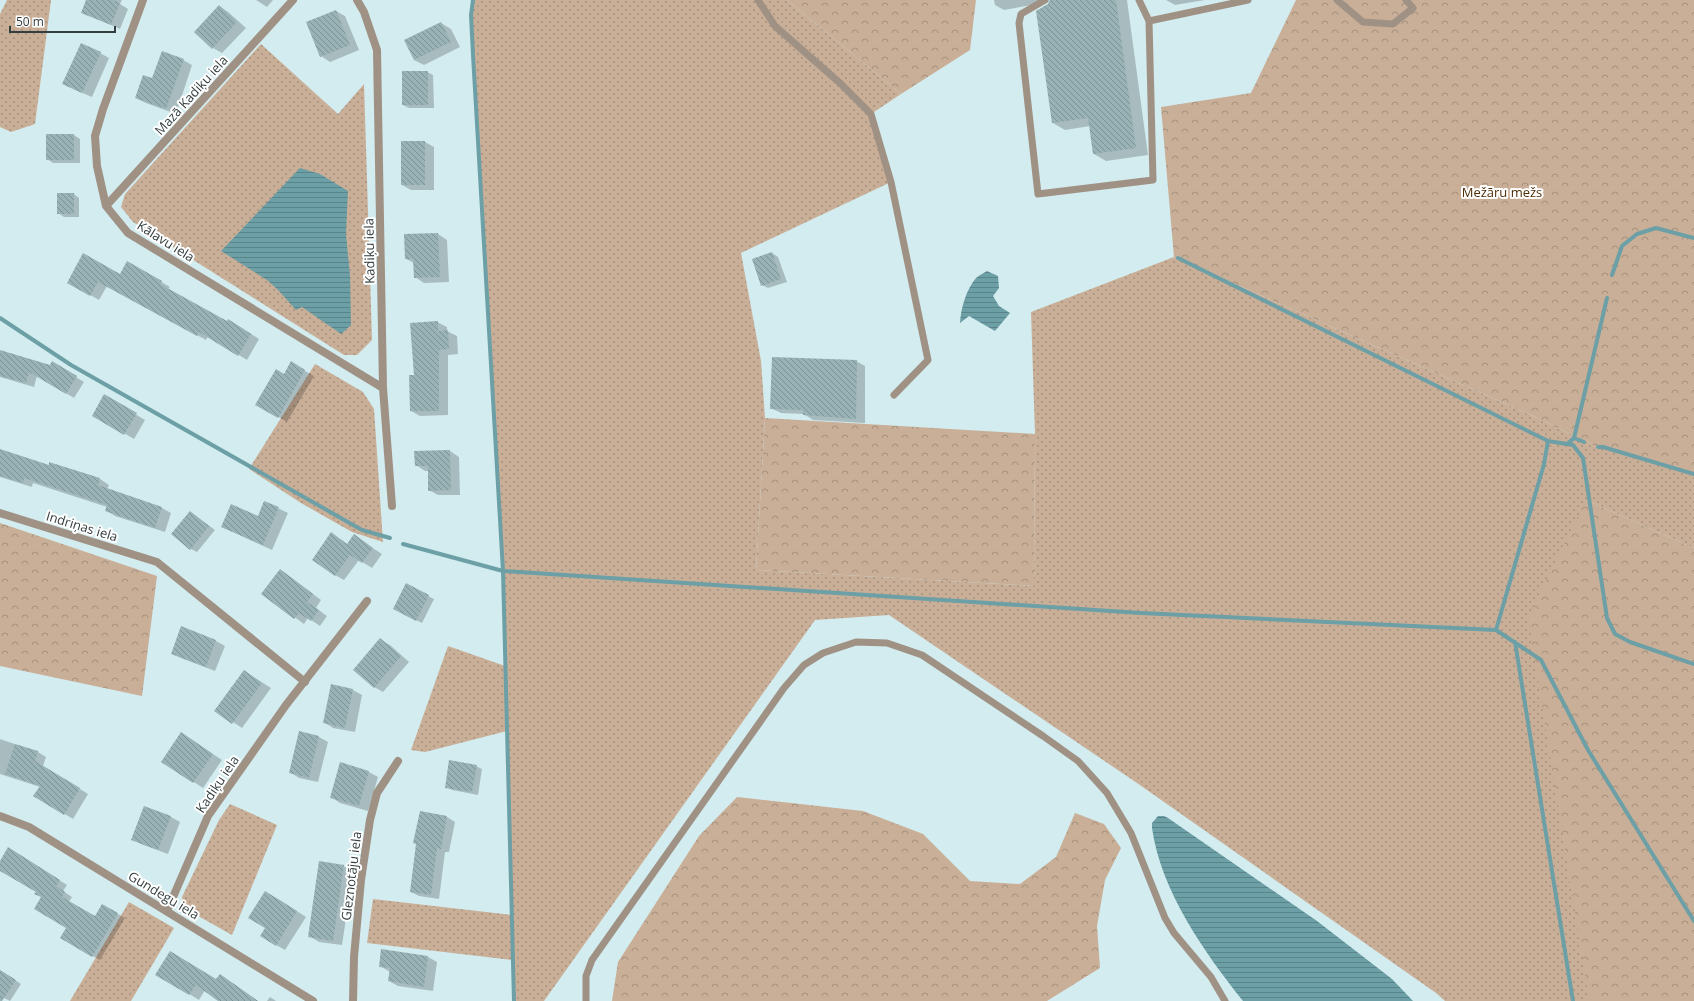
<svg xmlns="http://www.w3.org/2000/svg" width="1694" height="1001" font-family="'Open Sans',sans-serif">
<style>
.grass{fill:url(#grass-dots)}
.forest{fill:url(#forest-crowns)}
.water{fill:url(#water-rules)}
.shadow{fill:#0003}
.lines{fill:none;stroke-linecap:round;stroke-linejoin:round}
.stream{stroke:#6ca0a6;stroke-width:4}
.building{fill:url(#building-back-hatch)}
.service{stroke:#a09185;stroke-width:7}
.minor{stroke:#a09185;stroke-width:8}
.labels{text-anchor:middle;stroke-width:4;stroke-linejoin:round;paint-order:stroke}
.street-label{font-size:13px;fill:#333e3f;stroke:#fff}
.park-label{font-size:13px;fill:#4e2d08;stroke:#fff}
</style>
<defs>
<pattern id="grass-dots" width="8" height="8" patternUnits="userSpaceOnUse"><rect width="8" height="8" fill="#caaf98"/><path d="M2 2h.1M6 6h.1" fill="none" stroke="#a5907d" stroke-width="1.8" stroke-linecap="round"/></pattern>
<pattern id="forest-crowns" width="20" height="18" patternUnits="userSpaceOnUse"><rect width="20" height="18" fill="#caaf98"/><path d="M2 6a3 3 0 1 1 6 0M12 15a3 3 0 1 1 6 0" fill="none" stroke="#a5907d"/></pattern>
<pattern id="water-rules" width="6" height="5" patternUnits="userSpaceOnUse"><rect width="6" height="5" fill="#6ca0a6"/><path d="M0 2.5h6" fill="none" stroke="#598489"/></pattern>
<pattern id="building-back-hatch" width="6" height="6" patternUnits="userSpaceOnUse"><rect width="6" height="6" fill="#99b2b5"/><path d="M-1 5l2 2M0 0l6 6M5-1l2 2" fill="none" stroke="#7d9295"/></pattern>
</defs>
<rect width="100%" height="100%" fill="#d2ecef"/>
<path class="grass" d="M7 0H51L35 124 11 132 0 127V14Z
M473 0H787L901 94 871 114 891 182 741 253 761 361 765 418 756 570 1034 586 1035 434 1031 312 1174 257 1531 415 1595 446 1694 475V548L1586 500 1589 1001H1445L1436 993 1137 783 889 615 815 620 544 1001H514L513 960 367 943 373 899 512 915 507 731 425 752 411 750 448 646 505 666 503 571 471 15Z
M261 44 338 114 364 84 372 340 357 355H344L133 222 121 207 125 194Z
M315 364 363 392 374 409 383 542 352 532 301 503 249 469Z
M230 804 277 825 232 935 184 908 182 897 219 820Z
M129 902 174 928 131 1001H70Z"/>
<path class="forest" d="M787 0H976L970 50 901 94Z
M1296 0H1694V475L1595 446 1531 415 1174 257 1161 107 1251 93Z
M765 418 1035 434 1034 586 756 570Z
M1586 500 1694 548V1001H1589L1528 617Z
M0 523 157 576 142 696 0 666Z
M737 797 863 811 923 834 970 881 1020 884 1056 857 1075 813 1104 824 1121 848 1105 880 1097 926 1100 968 1047 1001H612L618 962 699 836Z"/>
<path class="water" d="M300 168 320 174 348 191 346 234 350 275 351 325 341 334 302 307 296 310 278 290 267 280 221 251Z
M987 271 998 276 999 288 993 296 999 306 1010 313 995 331 969 316 960 323C961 308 966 290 976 278 979 275 984 273 987 271Z
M1158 816H1164L1168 818 1317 921 1392 979 1413 1001H1243C1204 952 1161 891 1152 828V823Z"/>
<path class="shadow" d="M87 0H122L120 4 128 9 120 29 82 12Z
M256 0H273L267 7Z
M994 0H1048L1049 2 1004 10 995 5Z
M1071 0H1127L1148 155 1106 161 1094 154 1090 126 1065 130 1053 123Z
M1166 0H1205L1175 5Z
M219 6 228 12 246 28 222 53 213 48 195 32Z
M336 11 345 16 359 50 330 62 321 56Z
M441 23 451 29 460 47 424 65 414 60Z
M100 53 109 58 92 97 73 89Z
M183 60 192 65 176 114 146 103 136 98 153 80Z
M427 72 433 75 434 108H409L403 105Z
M74 135 80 139V163H53L47 159Z
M425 142 434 147V190H411L402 185Z
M74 194 79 198V217H64L58 213Z
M438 234 447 240 449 282 424 283 415 277 414 263 406 259 405 235Z
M772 253 778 257 787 282 768 288 762 285Z
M127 262 170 287 168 289 227 322 237 325 259 339 247 360 208 336 206 340 107 286 99 300 68 282 120 275Z
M437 322 447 327V331L457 336 458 354 448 355V415L420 416 411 411 415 376Z
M0 351 51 366 53 363 84 382 74 398 37 376 34 387 0 377Z
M856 361 865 366V423L813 420 804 414 781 413 771 408Z
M291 363 314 376 287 422 257 404 284 375Z
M105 396 145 420 134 439 93 415Z
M0 450 49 466 50 464 100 479 109 485 107 489 162 508 171 513 165 532 115 516 106 510 107 507 33 483 32 487 0 477Z
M450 451 459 457 460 495H438L429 490V471H425L416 465Z
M265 502 288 513 272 550 222 527 258 517Z
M190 512 215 530 197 552 191 549Z
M354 536 382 554 372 568 359 560 344 580 335 575 340 539 348 545Z
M289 576 321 600 316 608 327 616 320 626 308 618 304 624 263 594Z
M428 596 434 599 422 623 400 612Z
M380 640 390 645 409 662 383 692 374 687Z
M216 641 225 646 215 671 181 658 172 653Z
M244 671 271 688 242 728 216 711Z
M332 685 353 690 362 695 355 732 333 728 324 722Z
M319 737 328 742 318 782 299 778 290 772Z
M0 739 38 752 46 757 43 766 88 794 73 819 35 796 40 787 0 774Z
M190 739 222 760 203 788 162 761Z
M476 766 482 769 478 795 452 790 446 787Z
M369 772 378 777 368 811 340 803 331 797Z
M144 807 171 817 180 822 168 854 141 844 132 839Z
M447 817 455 822 449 852H445L439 899 419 896 411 892Z
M16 853 67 885 63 891 72 897 69 902 95 917 102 905 125 918 100 960 61 938 67 928 37 891 0 870V863Z
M343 866 353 871 342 945 319 942 309 936Z
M275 897 306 917 285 950 276 945 266 928Z
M382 950 428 957 437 962 433 991 398 986 389 981 390 972 380 966Z
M0 970 21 984 10 1001 0 996Z
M157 974 217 980 220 975 258 1001H220L205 990 199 1000Z
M270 997 276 1001H267Z"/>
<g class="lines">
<path class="stream" d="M473 0 471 15 473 55 503 571 514 1001
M1178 258 1548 441 1544 464 1496 630
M1612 275 1622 246 1637 234 1656 228 1694 238
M0 318 71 365 362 530 390 538
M1574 438 1584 442
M1548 441 1573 445 1583 458 1607 618 1615 634 1630 642 1694 664
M1567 444 1574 438 1607 298
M1598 447H1603L1694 474
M403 544 503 571 1141 613 1496 630 1541 660 1588 750 1694 921
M1515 642 1573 1001"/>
</g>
<path class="building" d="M86 0H113L120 3 111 25 81 13Z
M1050 0H1116L1136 148 1093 154 1088 118 1052 123 1036 11 1048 4Z
M219 5 237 22 212 49 194 32Z
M336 10 350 45 320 57 306 22Z
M441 22 451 42 414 60 404 40Z
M81 43 101 52 82 93 62 84Z
M162 51 184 59 166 109 135 98 143 75 152 78Z
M402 71H428V105H402Z
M46 134H74V160H46Z
M401 141H425V185H401Z
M57 193H74V214H57Z
M438 233 440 277 414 278 413 259H405L404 234Z
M772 252 781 279 761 286 752 259Z
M83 253 120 274 127 261 162 281 160 284 227 321 228 319 251 334 238 356 199 332 197 336 98 282 90 296 67 283Z
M438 321V331L448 330 449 349 439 350V411H410L409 375H414L410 323Z
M0 350 50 365 52 361 77 376 66 394 29 372 26 383 0 376Z
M772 357 857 360 856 419 803 415V410L770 409Z
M291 361 305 370 278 418 255 405 276 369 284 374Z
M104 394 137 413 124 435 92 416Z
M0 449 49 465V462L100 478 98 485 162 507 155 528 105 511 107 505 24 478 23 483 0 476Z
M450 450 451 490 428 491V466H415L414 451Z
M264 501 279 507 263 545 221 527 231 504 258 516Z
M190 511 209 526 190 550 171 534Z
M331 532 347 544 354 534 373 548 362 563 350 555 335 576 312 560Z
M280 569 313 594 307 602 319 610 311 621 299 613 294 619 261 594Z
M406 583 429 595 416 621 393 609Z
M181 626 216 640 206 667 171 654Z
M380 638 401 656 374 688 353 670Z
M244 670 262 683 232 724 214 711Z
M331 684 353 689 345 728 323 723Z
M299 731 319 736 309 778 289 773Z
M181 732 213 754 193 783 161 762Z
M15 744 38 751 35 761 80 788 64 815 33 796 40 786 5 774Z
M449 760 477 765 472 792 445 788Z
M340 762 369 771 359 806 330 798Z
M144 806 171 816 158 850 131 840Z
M420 811 447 816 441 849 437 848 431 895 410 892 416 844 413 843Z
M8 847 60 880 56 886 65 892 62 897 95 916 102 904 118 913 92 957 60 938 66 928 34 909 41 897 34 894 36 892 0 871V861Z
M319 861 344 865 333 941 308 937Z
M265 891 297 911 276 946 260 936 265 928 248 918Z
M381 949 428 956 424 987 388 981 390 968 379 967Z
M170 951 216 979 220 974 258 1001H218L196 985 189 995 155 975Z
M0 970 16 980 2 1001H0Z"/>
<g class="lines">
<path class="service" d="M758 0 775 26 841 84 871 114 891 182 928 360 894 395
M1045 0 1021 14 1019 23 1038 194 1153 180 1149 21 1139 0
M1337 0 1363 22 1393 24 1413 8 1406 0
M1149 21 1248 0
M586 1001V976L592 960 784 688 804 665 823 653 856 642 887 643 922 655 1043 736 1078 761 1107 793 1131 833 1165 918 1174 933 1211 977 1225 1001"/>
<path class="minor" d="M143 0 103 109 95 136 97 166 106 206 128 233 383 388
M357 0 364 12 377 50 383 388 392 506
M106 206 293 0
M0 513 157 562 305 682
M0 816 29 827 313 1001
M167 911 208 816 286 705 367 601
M353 1001 354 957 361 880 370 820 377 793 398 761"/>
</g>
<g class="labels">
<g class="street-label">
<text transform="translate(191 95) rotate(-48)" y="5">Mazā Kadiķu iela</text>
<text transform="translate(166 241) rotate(32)" y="5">Kālavu iela</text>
<text transform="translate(369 251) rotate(-91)" y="5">Kadiķu iela</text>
<text transform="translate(82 526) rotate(17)" y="5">Indriņas iela</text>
<text transform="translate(217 784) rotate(-56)" y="5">Kadiķu iela</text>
<text transform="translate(351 876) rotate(-83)" y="5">Gleznotāju iela</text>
<text transform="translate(164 895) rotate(31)" y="5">Gundegu iela</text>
</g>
<g class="park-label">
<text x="1502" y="197">Mežāru mežs</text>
</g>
</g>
<path d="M10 26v6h105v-6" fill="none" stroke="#333e3f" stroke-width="2"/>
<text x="16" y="26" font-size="12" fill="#333e3f" stroke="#ffffff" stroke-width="3" paint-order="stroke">50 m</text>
</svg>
